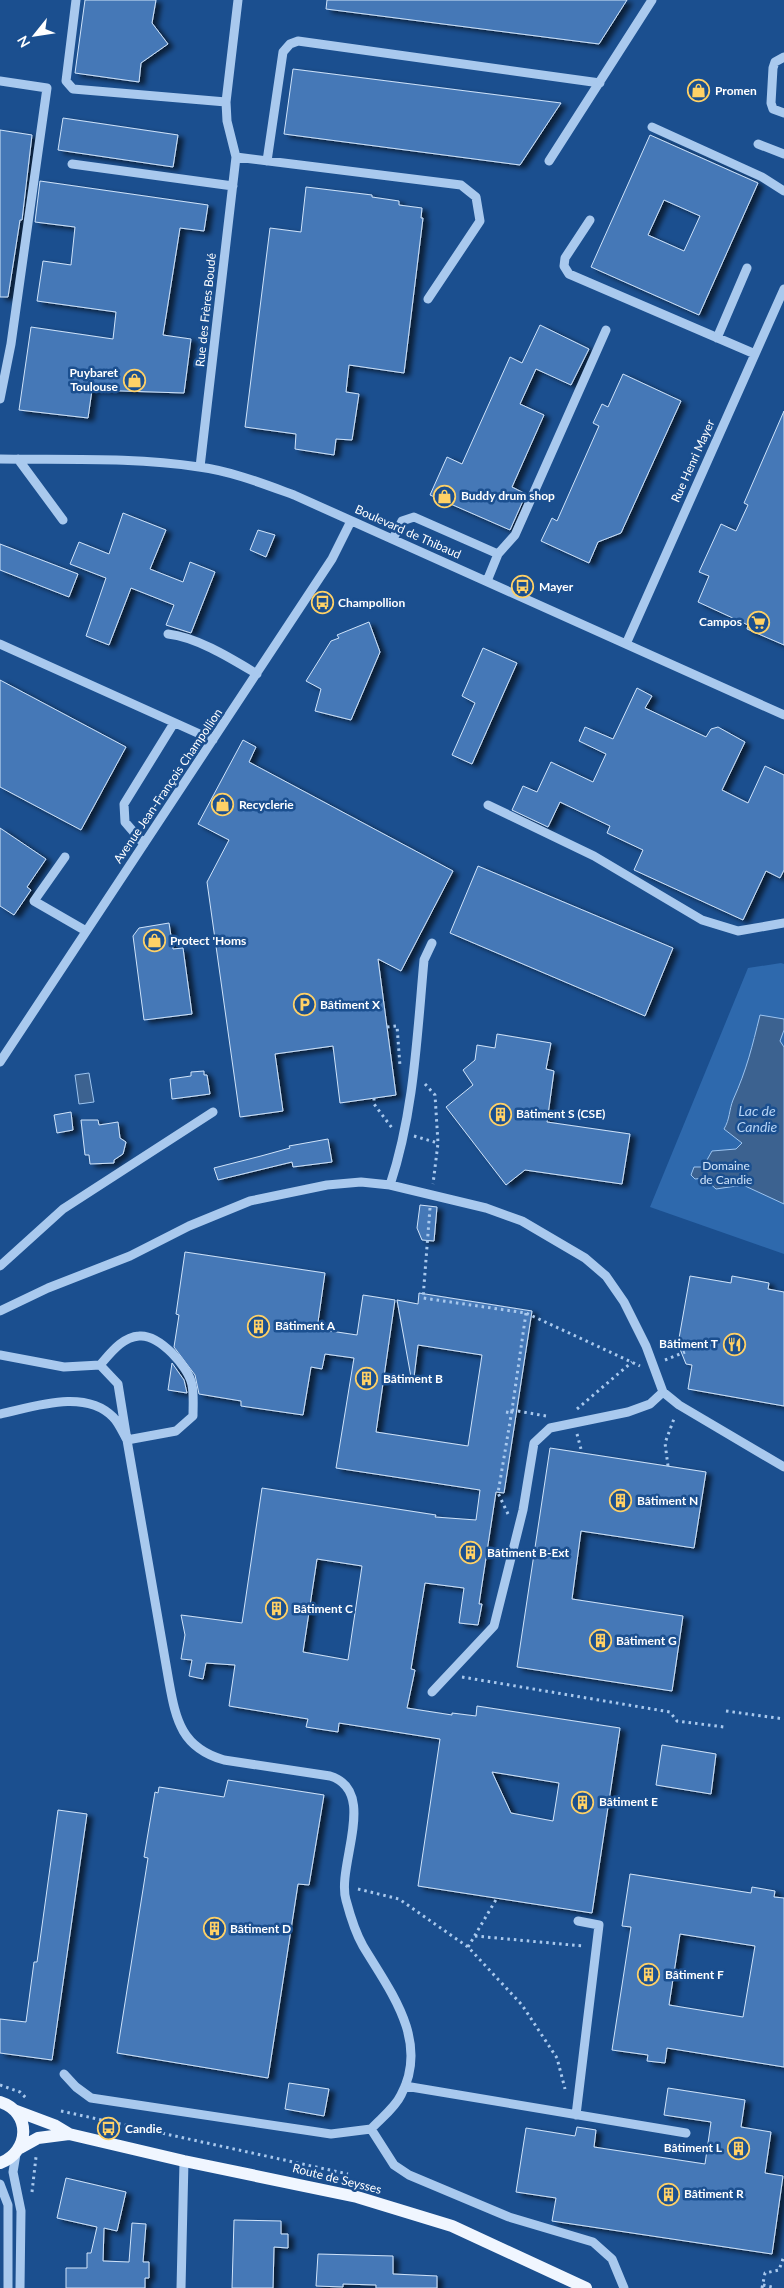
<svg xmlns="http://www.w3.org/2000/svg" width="784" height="2288" font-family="Lato,sans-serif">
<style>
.green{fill:#2e69ad}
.water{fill:#3c6290;stroke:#9cc4f0}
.building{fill:#4478b7;stroke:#cfe3fa;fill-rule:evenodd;filter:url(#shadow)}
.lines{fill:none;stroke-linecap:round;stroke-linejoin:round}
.path{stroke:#a9c9ee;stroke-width:3;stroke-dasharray:2.5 4;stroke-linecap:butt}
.minor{stroke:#a9c9ee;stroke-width:9}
.major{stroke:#f0f6ff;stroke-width:12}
.labels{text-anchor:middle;stroke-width:5;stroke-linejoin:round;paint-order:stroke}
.poi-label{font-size:12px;font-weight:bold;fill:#fff;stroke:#1b4f8f;text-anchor:start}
.street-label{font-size:12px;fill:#fff;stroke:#1b4f8f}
.park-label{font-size:12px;fill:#cfe3fa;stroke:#1b4f8f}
.water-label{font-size:14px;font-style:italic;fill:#b5d3f5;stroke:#1b4f8f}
</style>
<defs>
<filter id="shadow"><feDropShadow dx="5.5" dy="3" stdDeviation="2.5" flood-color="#0009"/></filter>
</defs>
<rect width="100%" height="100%" fill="#1b4f8f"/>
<path class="green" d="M781 963 784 964V1254L650 1207 748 968Z"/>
<path class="water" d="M760 1015 784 1019V1030L780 1041 784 1047V1204L743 1185 716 1189 704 1178 695 1179 691 1175 694 1167H703L712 1151 736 1149 742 1143 724 1129C730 1119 729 1110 733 1100 747 1069 752 1047 760 1015Z
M89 1073 94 1102 79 1104 75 1075Z"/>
<path class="building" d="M85 0H156L152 23 168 44 141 63 139 82 75 73Z
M327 0H627L599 44 326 9Z
M293 69 561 103 520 165 284 134Z
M63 118 178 135 173 167 58 150Z
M0 130 32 135 22 220H20L8 297H0Z
M650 135 758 183 699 315 591 267ZM664 200 700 216 684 251 648 235Z
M40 181 208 205 204 231 180 228 163 335 191 339 184 393 92 390 88 418 19 410 31 327 113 339 116 312 37 301 43 261 71 265 75 227 35 222Z
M306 187 372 195V197L399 201V205L422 208 421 218H423L404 373 349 365 346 392 359 394 352 440 336 439 334 455 295 449 296 434 245 427 270 228 301 232Z
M540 325 589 349 571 385 536 369 520 404 544 415 512 487 526 494 510 530 430 495 447 457 462 464 510 357 522 363Z
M623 374 681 401 621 533 598 542 589 563 541 541 552 518 557 521 599 426 593 423 602 404 608 407Z
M784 411V645L747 629 748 625 698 602 709 576 699 572 721 524 736 531 748 505 744 503Z
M123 513 166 530 150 569 183 582 190 562 215 572 191 633 166 625 174 605 131 588 109 645 86 636 106 578 70 564 79 542 109 554Z
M258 530 275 535 266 557 250 550Z
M0 544 78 574 69 597 0 570Z
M369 622 380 652 351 720 315 711 321 689 306 681 331 641 339 638 337 635Z
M483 648 517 663 472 764 452 755 475 703 462 696Z
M0 680 126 747 81 830 0 787Z
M637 688 652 696 645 708 706 737 711 729 718 727 745 742 722 790 748 803 765 766 784 775V870L780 878 766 871 743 920 634 870 643 850 607 833 610 826 560 802 548 827 512 810 523 786 537 792 551 762 593 782 606 754 579 741 585 727 613 739Z
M243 740 256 747 249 762 453 871 401 971 378 959 396 1095 340 1103 333 1046 275 1054 283 1111 240 1117 207 882 229 840 198 824Z
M0 828 46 859 27 887 31 890 14 915 0 906Z
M478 866 673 948 645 1016 450 933Z
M169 923 173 949 183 948 192 1014 144 1020 133 936 139 928Z
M497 1034 551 1043 546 1069 554 1071 547 1122 630 1134 622 1184 525 1170 506 1185 446 1107 473 1085 463 1070 475 1060 477 1045 495 1048Z
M204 1071V1075H207L210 1094 172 1099 170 1079 191 1076V1072Z
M71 1112 73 1130 57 1133 54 1115Z
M81 1120H98L99 1125 118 1122 120 1138 126 1142 123 1154 114 1160V1163L90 1164 89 1155H85Z
M328 1139 332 1162 293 1167 292 1162 218 1180 214 1168 261 1156 290 1148 289 1146Z
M420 1205 437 1207 434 1241 422 1240 417 1228Z
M185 1252 325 1273 317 1329 357 1335 363 1295 395 1300 376 1432 468 1446 482 1355 418 1345 414 1377H411L397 1300 418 1304 419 1293 532 1311 504 1493 496 1492 479 1604H482L478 1625 459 1623 464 1588 425 1583 411 1669 415 1670 407 1708 452 1715V1713L476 1716 477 1706 620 1728 592 1913 418 1886 440 1739 339 1723 338 1732 306 1727 308 1719 229 1706 235 1665 206 1663 203 1679 189 1676 192 1660 181 1659 185 1635 181 1615 242 1623 262 1488 436 1515 435 1517 476 1520 480 1490 336 1468 354 1358 325 1354 322 1369 311 1367 303 1415 241 1406V1401L199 1394 195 1375 174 1347 179 1315 176 1314ZM317 1559 362 1566 348 1660 303 1652ZM492 1772 559 1783 553 1821 511 1813Z
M690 1276 731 1283 732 1276 769 1283 768 1289 784 1292V1406L688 1389 692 1365 686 1364 678 1344Z
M172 1363 184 1380 187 1393 168 1390Z
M550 1448 706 1472 694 1548 581 1531 572 1599 683 1616 672 1691 517 1667Z
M662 1745 716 1754 711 1794 656 1785Z
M228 1780 324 1795 309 1885 298 1884 268 2078 117 2053 148 1858 144 1857 155 1792 158 1793 159 1787 224 1797Z
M58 1810 87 1814 52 2060 0 2053V2019L26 2022 34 1962H37Z
M630 1874 751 1893 752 1887 775 1891 774 1897 784 1898V2067L667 2048 665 2063 647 2061 648 2055 612 2050 631 1927 622 1926ZM680 1934 755 1946 743 2017 669 2005Z
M289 2083 329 2089 324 2116 285 2109Z
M668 2088 745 2100 741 2127 771 2132 765 2173 783 2176 772 2254 552 2221 556 2198 516 2192 526 2128 575 2136 577 2127 596 2130 594 2147 705 2164 711 2122 664 2115Z
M66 2178 126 2192 117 2231 104 2228 103 2261 129 2262 132 2223 146 2224 143 2262H149V2278H145V2288H66V2268H87V2253H91L97 2227 57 2218Z
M234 2220 281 2221V2234H288V2248L274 2247 273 2288H232Z
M318 2254 393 2256V2274L437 2276V2288H376V2285L343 2284V2287L316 2286Z"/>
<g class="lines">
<path class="path" d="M387 1027 397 1026 400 1066
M425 1084 435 1095 438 1143 433 1184
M374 1098V1104L392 1128
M414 1136 438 1143
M430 1208 423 1298 526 1313 640 1366
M526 1313 512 1410 546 1416
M665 1360 685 1352
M577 1409 632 1362
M506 1412 511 1413
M577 1434 582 1453
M668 1466 665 1443 675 1416
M508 1514 498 1493 512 1410
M462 1677 670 1712 677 1721 724 1727
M726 1711 784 1719
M358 1889 399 1899 468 1947 522 2005 557 2058 565 2089
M475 1936 583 1946
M468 1947 497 1898
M0 2085 20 2092 27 2099
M61 2111 348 2174
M32 2192 36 2157
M763 2285 772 2287
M762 2288 765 2273 779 2270 784 2256"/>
<path class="minor" d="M76 0 66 81 73 89 226 102
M784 57 775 62 773 68 771 103 773 109 784 113
M0 81 47 88 11 344 0 399
M652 127 762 177 784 191
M758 144 784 154
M236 157 461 185 476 197 480 221 428 299
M267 161 283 52 290 44 298 41 600 83
M549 161 652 0
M72 164 233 186
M590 220 565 258 564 266 569 274 755 354
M717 338 747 268
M0 459C66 460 133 457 199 467 231 471 264 484 294 495L784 715
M18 459 63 520
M200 467 236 157 227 121 226 102 238 0
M393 539 402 521 414 517 498 554
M487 581 498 554 515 535 606 330
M168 634C197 637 232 659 257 674
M0 644 213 740
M626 644 784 289
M488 805 594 856 702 920 738 931 784 923
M144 844 125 822 124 804 174 723
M65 857 34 901 86 931
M0 1062 332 559 351 521
M390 1185C414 1113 417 1036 424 960L432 943
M0 1266 63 1209 213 1112
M0 1311 48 1288 130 1256 189 1226 250 1201 327 1185 361 1182 390 1185 486 1208 522 1221 585 1258 606 1276 624 1302 646 1346 663 1392 679 1405 784 1467
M0 1355 64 1367 100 1365 118 1384 127 1440 176 1431 193 1416C193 1406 194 1395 192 1385 189 1367 159 1334 139 1336 122 1337 110 1354 100 1365
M0 1414C33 1407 85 1388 113 1417 119 1423 123 1433 127 1440L169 1682C176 1721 182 1748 224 1760L330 1776C379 1791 336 1866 346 1900 350 1915 355 1932 363 1946 390 1991 430 2041 401 2095 395 2108 380 2119 371 2129L394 2165 409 2175 509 2217 593 2242 612 2259 624 2288
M432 1692 494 1626 523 1510 534 1443 550 1428 628 1412 650 1404 663 1392
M64 2074 76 2087 91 2098 331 2134 371 2129
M405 2086 686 2133
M576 2115 599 1925 578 1921
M16 2154 13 2172 21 2211 20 2288
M0 2184 8 2205V2288
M181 2288 184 2161"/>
<path class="major" d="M0 2102C32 2112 30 2152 0 2163
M14 2110 54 2125 69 2134 184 2161 357 2197 452 2226 586 2288
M20 2148 38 2138 69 2134"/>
</g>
<defs>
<symbol id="shop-ring" viewBox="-11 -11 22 22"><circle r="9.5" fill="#1b4f8f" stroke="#ffd166" stroke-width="1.5"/><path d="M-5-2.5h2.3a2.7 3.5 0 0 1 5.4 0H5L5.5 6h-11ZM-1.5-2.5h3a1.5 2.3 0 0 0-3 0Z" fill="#ffd166"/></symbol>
<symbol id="bus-ring" viewBox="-11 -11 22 22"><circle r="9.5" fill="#1b4f8f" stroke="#ffd166" stroke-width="1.5"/><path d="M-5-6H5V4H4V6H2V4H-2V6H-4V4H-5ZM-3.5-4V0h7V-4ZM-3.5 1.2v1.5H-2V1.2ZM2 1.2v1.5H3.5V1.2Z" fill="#ffd166"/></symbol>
<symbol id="supermarket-ring" viewBox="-11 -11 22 22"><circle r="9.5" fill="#1b4f8f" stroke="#ffd166" stroke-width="1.5"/><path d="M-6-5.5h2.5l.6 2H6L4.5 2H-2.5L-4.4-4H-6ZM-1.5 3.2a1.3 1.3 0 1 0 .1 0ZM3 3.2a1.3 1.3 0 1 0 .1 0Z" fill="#ffd166"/></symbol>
<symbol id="parking-ring" viewBox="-11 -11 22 22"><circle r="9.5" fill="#1b4f8f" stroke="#ffd166" stroke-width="1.5"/><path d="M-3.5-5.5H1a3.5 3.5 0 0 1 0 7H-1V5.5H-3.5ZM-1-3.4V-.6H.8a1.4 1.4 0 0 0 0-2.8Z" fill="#ffd166"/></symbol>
<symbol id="building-ring" viewBox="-11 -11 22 22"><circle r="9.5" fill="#1b4f8f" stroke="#ffd166" stroke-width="1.5"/><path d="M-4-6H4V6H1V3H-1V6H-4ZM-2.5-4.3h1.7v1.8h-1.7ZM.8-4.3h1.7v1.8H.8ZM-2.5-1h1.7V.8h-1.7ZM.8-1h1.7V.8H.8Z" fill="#ffd166"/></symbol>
<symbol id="restaurant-ring" viewBox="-11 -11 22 22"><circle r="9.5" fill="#1b4f8f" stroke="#ffd166" stroke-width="1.5"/><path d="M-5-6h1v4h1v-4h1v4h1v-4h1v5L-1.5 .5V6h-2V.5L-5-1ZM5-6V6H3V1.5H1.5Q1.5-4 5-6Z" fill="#ffd166"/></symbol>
</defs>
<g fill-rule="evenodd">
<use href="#shop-ring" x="686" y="78" width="25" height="25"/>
<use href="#shop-ring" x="122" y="368" width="25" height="25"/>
<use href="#shop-ring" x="432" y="484" width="25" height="25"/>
<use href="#bus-ring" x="510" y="574" width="25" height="25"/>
<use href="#bus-ring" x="310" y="590" width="25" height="25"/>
<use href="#supermarket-ring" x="746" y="610" width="25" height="25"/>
<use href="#shop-ring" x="210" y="792" width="25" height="25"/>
<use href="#shop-ring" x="142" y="928" width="25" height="25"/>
<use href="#parking-ring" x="292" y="992" width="25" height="25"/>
<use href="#building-ring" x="488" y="1102" width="25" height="25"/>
<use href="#building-ring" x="246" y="1314" width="25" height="25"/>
<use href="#restaurant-ring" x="722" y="1332" width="25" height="25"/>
<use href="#building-ring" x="354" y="1366" width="25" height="25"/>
<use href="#building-ring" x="608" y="1488" width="25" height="25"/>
<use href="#building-ring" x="458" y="1540" width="25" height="25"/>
<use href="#building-ring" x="264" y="1596" width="25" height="25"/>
<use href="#building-ring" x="588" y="1628" width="25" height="25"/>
<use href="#building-ring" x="570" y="1790" width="25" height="25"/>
<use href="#building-ring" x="202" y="1916" width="25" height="25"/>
<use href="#building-ring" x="636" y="1962" width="25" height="25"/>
<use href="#bus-ring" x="96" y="2116" width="25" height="25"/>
<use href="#building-ring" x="726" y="2136" width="25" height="25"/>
<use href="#building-ring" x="656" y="2182" width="25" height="25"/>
</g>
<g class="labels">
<g class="poi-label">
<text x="715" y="95">Promen</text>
<text x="118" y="377" text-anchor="end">Puybaret<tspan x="118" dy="14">Toulouse</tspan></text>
<text x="461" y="500">Buddy drum shop</text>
<text x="539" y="591">Mayer</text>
<text x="338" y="607">Champollion</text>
<text x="742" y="626" text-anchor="end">Campos</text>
<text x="239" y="809">Recyclerie</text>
<text x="170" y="945">Protect 'Homs</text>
<text x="320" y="1009">Bâtiment X</text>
<text x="516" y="1118">Bâtiment S (CSE)</text>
<text x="275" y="1330">Bâtiment A</text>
<text x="718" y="1348" text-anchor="end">Bâtiment T</text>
<text x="383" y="1383">Bâtiment B</text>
<text x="637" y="1505">Bâtiment N</text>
<text x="487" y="1557">Bâtiment B-Ext</text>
<text x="293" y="1613">Bâtiment C</text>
<text x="616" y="1645">Bâtiment G</text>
<text x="599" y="1806">Bâtiment E</text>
<text x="230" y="1933">Bâtiment D</text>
<text x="665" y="1979">Bâtiment F</text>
<text x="125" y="2133">Candie</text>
<text x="722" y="2152" text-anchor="end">Bâtiment L</text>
<text x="684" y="2198">Bâtiment R</text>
</g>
<g class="street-label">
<text transform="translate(206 310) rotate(-84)" y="4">Rue des Frères Boudé</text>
<text transform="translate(693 461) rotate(-66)" y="4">Rue Henri Mayer</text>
<text transform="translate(408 532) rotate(24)" y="4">Boulevard de Thibaud</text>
<text transform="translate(168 786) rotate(-56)" y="4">Avenue Jean-François Champollion</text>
<text transform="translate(337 2179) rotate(14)" y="4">Route de Seysses</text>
</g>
<g class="park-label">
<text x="726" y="1170">Domaine<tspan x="726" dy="14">de Candie</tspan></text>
</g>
<g class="water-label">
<text x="757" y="1116">Lac de<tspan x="757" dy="16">Candie</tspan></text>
</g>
</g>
<g transform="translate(35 35) rotate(240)" stroke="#1b4f8f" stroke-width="4" paint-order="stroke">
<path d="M0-4L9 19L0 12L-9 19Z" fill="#ffffff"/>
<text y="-8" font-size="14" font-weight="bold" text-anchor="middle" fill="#ffffff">N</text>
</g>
</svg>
